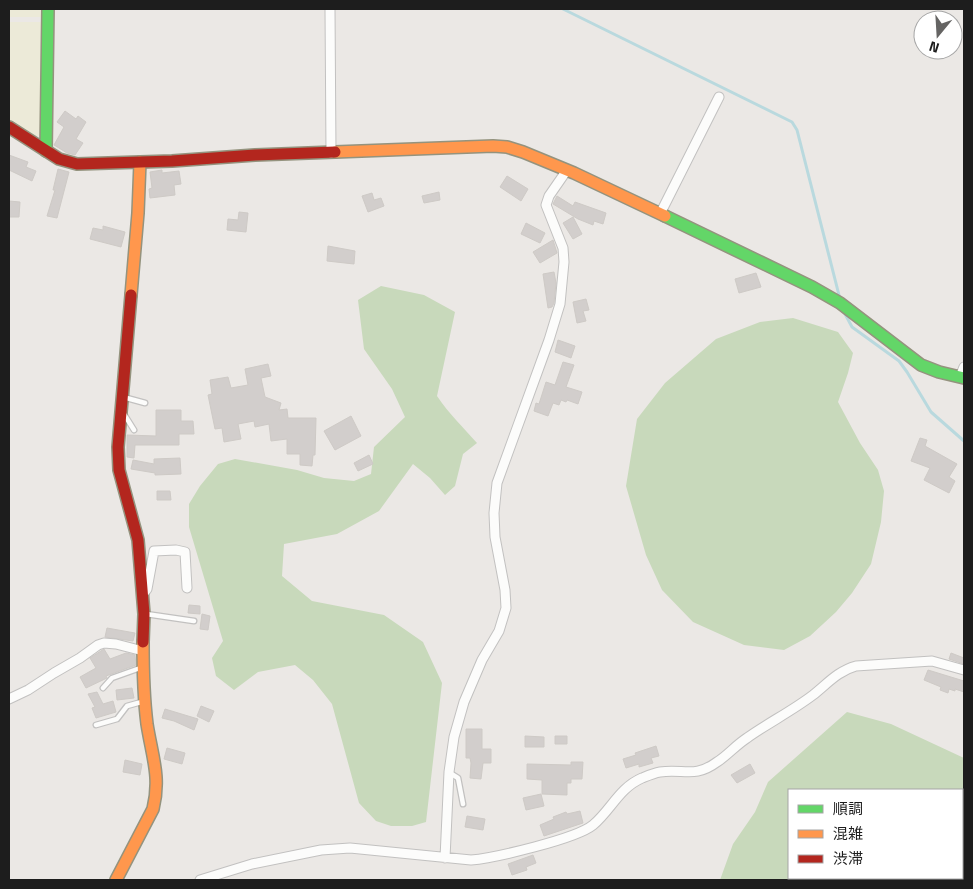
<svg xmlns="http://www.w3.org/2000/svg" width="973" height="889" font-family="'Titillium Web','Noto Sans JP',sans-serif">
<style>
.farmland{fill:#ecead8}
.forest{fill:#c8d9bb;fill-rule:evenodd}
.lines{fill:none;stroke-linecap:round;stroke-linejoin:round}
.stream{stroke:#b9d9de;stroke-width:3}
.building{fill:#d2cecc;stroke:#cecac6}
.lane-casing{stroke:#c2c1c0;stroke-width:7}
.street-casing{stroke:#c2c1c0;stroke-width:11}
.fast-casing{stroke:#94937e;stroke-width:14}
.slow-casing{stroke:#94937e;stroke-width:14}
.jam-casing{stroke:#94937e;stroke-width:14}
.lane{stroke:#fcfcfb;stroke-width:4.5}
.street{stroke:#fcfcfb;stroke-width:9}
.fast{stroke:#63d668;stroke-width:11}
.slow{stroke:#ff974d;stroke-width:11}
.jam{stroke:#b3261e;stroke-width:11}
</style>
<rect width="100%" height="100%" fill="#ebe8e5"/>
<path class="farmland" d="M9 9H41V17H9Z
M9 22H41V134L35 137 9 120Z"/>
<path class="forest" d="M381 286 424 295 455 312 437 396C449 414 463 427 477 443L463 454 455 486 445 495 430 478 413 464 379 511 337 534 284 544 282 576 312 601 384 615 423 642 442 683 426 822 412 826H391L376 821 359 803 332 704 313 680 295 665 258 672 234 690 216 676 212 658 223 641 189 527V504L200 486 218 464 235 459 297 470 324 478 354 481 371 474 374 447 405 417 392 389 364 349 358 300Z
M793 318 838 332 853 353 848 373 838 402 860 443 878 470 884 491 881 522 871 564 852 593 836 612 810 636 784 650 744 645 693 622 662 590 646 555 626 486 637 419 665 383 716 339 760 322Z
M847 712 891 724 964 758V880H720L733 844 755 812 768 782ZM789 790H962V878H789Z"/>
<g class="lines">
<path class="stream" d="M563 9 792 122 797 130 840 299
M844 312 852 327 899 361 907 372 931 412 964 441"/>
</g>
<path class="building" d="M65 111 76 119 78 116 86 122 76 139 83 143 75 155 67 153 54 145 64 127 57 122Z
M9 155 28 162 26 167 36 171 32 181 9 170Z
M58 169 69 172 57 218 47 216 55 190H53Z
M162 170V173L179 171 181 184 174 185 175 195 150 198 149 189 152 188 150 172Z
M507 176 528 189 521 201 500 187Z
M439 192 440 200 424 203 422 196Z
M372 193 374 200 381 198 384 206 368 212 362 196Z
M557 196 573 206 575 202 606 213 603 224 594 221 593 225 578 219 553 204Z
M9 201 20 202 19 217H9Z
M239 212 248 213 246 232 227 230 228 219 238 220Z
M573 217 582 234 573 239 563 223Z
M526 223 545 233 540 243 521 234Z
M103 226 125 232 121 247 90 239 93 228 103 230Z
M553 240 557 253 540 263 533 252Z
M328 246 355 251 354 264 327 261Z
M554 272 556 283 554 303 552 307 548 308 543 274Z
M756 273 761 287 739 293 735 279Z
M586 299 589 310 583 311 586 321 577 323 573 302Z
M558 340 575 346 571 358 555 352Z
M563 362 574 365 566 387 582 392 578 404 567 400 566 402 561 400 559 405 553 403 548 416 534 411 536 403 539 404 546 382 555 385Z
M268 364 271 376 261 378 265 397 281 403 279 410 287 409 288 418H316L315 455H313L312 466 300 465V454H287V439L271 441 269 424 255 427 254 421 238 424 241 439 224 442 222 428 215 429 208 395 212 394 210 380 228 377 231 388 248 385 245 369Z
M156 410H181V421H193L194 434H179V445H135L134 458 127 457V435L156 436Z
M351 416 361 436 335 450 324 431Z
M920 438 927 440 925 446 957 464 949 477 955 481 949 493 924 480 930 468 911 461Z
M369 455 373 464 358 471 354 463Z
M180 458 181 474 155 475V473L131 469 133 460 154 464V459Z
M157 491H170L171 500H157Z
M189 605 200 606V614L188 613Z
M202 614 210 616 208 630 200 629Z
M107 628 135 633 133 641 105 637Z
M104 649 110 659 126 653 135 655 136 665 106 676 107 678 86 688 80 677 96 668 90 658Z
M951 653 964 658V664L949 659Z
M928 670 964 681V692L955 689V691L949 689 948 693 940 690 941 687 924 680Z
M132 688 134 698 117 700 116 690Z
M97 692 103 704 113 701 116 712 96 718 92 708 95 707 88 694Z
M201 706 214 711 209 722 197 716Z
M165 709 198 719 194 730 174 721 162 718Z
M466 729H482V749H491V763H483L481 779 470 778 471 763 470 758H466Z
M525 736 544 737V747H525Z
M555 736H567V744H555Z
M656 746 659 756 651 758 653 763 639 767V764L626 768 623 759 636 755 635 753Z
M167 748 185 753 182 764 164 759Z
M125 760 142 764 140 775 123 772Z
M571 762H583L582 779H571V783H567V795L542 794V780L527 779V764L571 765Z
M750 764 755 773 737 783 731 775Z
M541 794 544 806 526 810 523 798Z
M580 811 583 823 544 836 540 825 554 819 553 817 566 812 567 814Z
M467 816 485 819 483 830 465 827Z
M533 855 536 863 526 867 527 870 512 875 508 864Z"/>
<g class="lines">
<defs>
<path id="lane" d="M123 397 145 403
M124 414 134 430
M146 614 194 621
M103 688 112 678 143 667
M96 725 117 719 127 706 145 701
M450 773 458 778 463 804"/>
<path id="street" d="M330 9 331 153
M660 214 719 97
M960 377 964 367
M144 593 147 589 154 551 176 550 185 552 187 588
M9 699 28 690 54 673 80 658 98 645 104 643 116 644 143 651
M445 858 449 772 454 737 464 702 482 660 499 631 506 608 505 590 495 537 494 513 497 483 549 340 560 304 564 262 563 248 546 205 549 196 567 170
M200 880 252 864 321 850 350 848 471 860C494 858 576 839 593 825 611 810 619 788 642 778 647 776 654 773 660 772 683 768 694 779 717 762 728 755 736 745 747 738 768 723 792 711 813 695 828 683 838 671 856 666L932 661 964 670"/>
<path id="fast" d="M46 151 48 9
M665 216 812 287 840 303 921 365 939 372 964 378"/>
<path id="slow" d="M335 152 493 146 507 147 523 152 574 173 665 216
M131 295 138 213 140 162
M116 880 153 809C161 777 152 756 147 724 144 700 143 667 143 642"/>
<path id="jam" d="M9 127 59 159 77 164 172 161 255 155 335 152
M131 295 118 447 119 470 138 540 144 614 143 642"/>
</defs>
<use href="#lane" class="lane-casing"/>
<use href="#street" class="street-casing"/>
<use href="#fast" class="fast-casing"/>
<use href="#slow" class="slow-casing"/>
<use href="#jam" class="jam-casing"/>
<use href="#lane" class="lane"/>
<use href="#street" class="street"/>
<use href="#fast" class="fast"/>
<use href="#slow" class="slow"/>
<use href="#jam" class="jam"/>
</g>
<rect width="973" height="889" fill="none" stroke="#1d1d1d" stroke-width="20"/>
<rect x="788" y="789" width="175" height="90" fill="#ffffff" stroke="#a5a5a5"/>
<rect x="798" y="805" width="25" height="8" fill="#63d668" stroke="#a5a5a5"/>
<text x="833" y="814" font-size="15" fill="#1d1d1d">順調</text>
<rect x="798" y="830" width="25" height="8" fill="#ff974d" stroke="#a5a5a5"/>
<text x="833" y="839" font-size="15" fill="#1d1d1d">混雑</text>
<rect x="798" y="855" width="25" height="8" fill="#b3261e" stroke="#a5a5a5"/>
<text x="833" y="864" font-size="15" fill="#1d1d1d">渋滞</text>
<g transform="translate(938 35) rotate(198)"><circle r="24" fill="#ffffff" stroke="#a5a5a5"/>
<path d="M0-4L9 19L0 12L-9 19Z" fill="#656463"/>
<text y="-8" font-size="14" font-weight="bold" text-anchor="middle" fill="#1d1d1d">N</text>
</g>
</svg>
